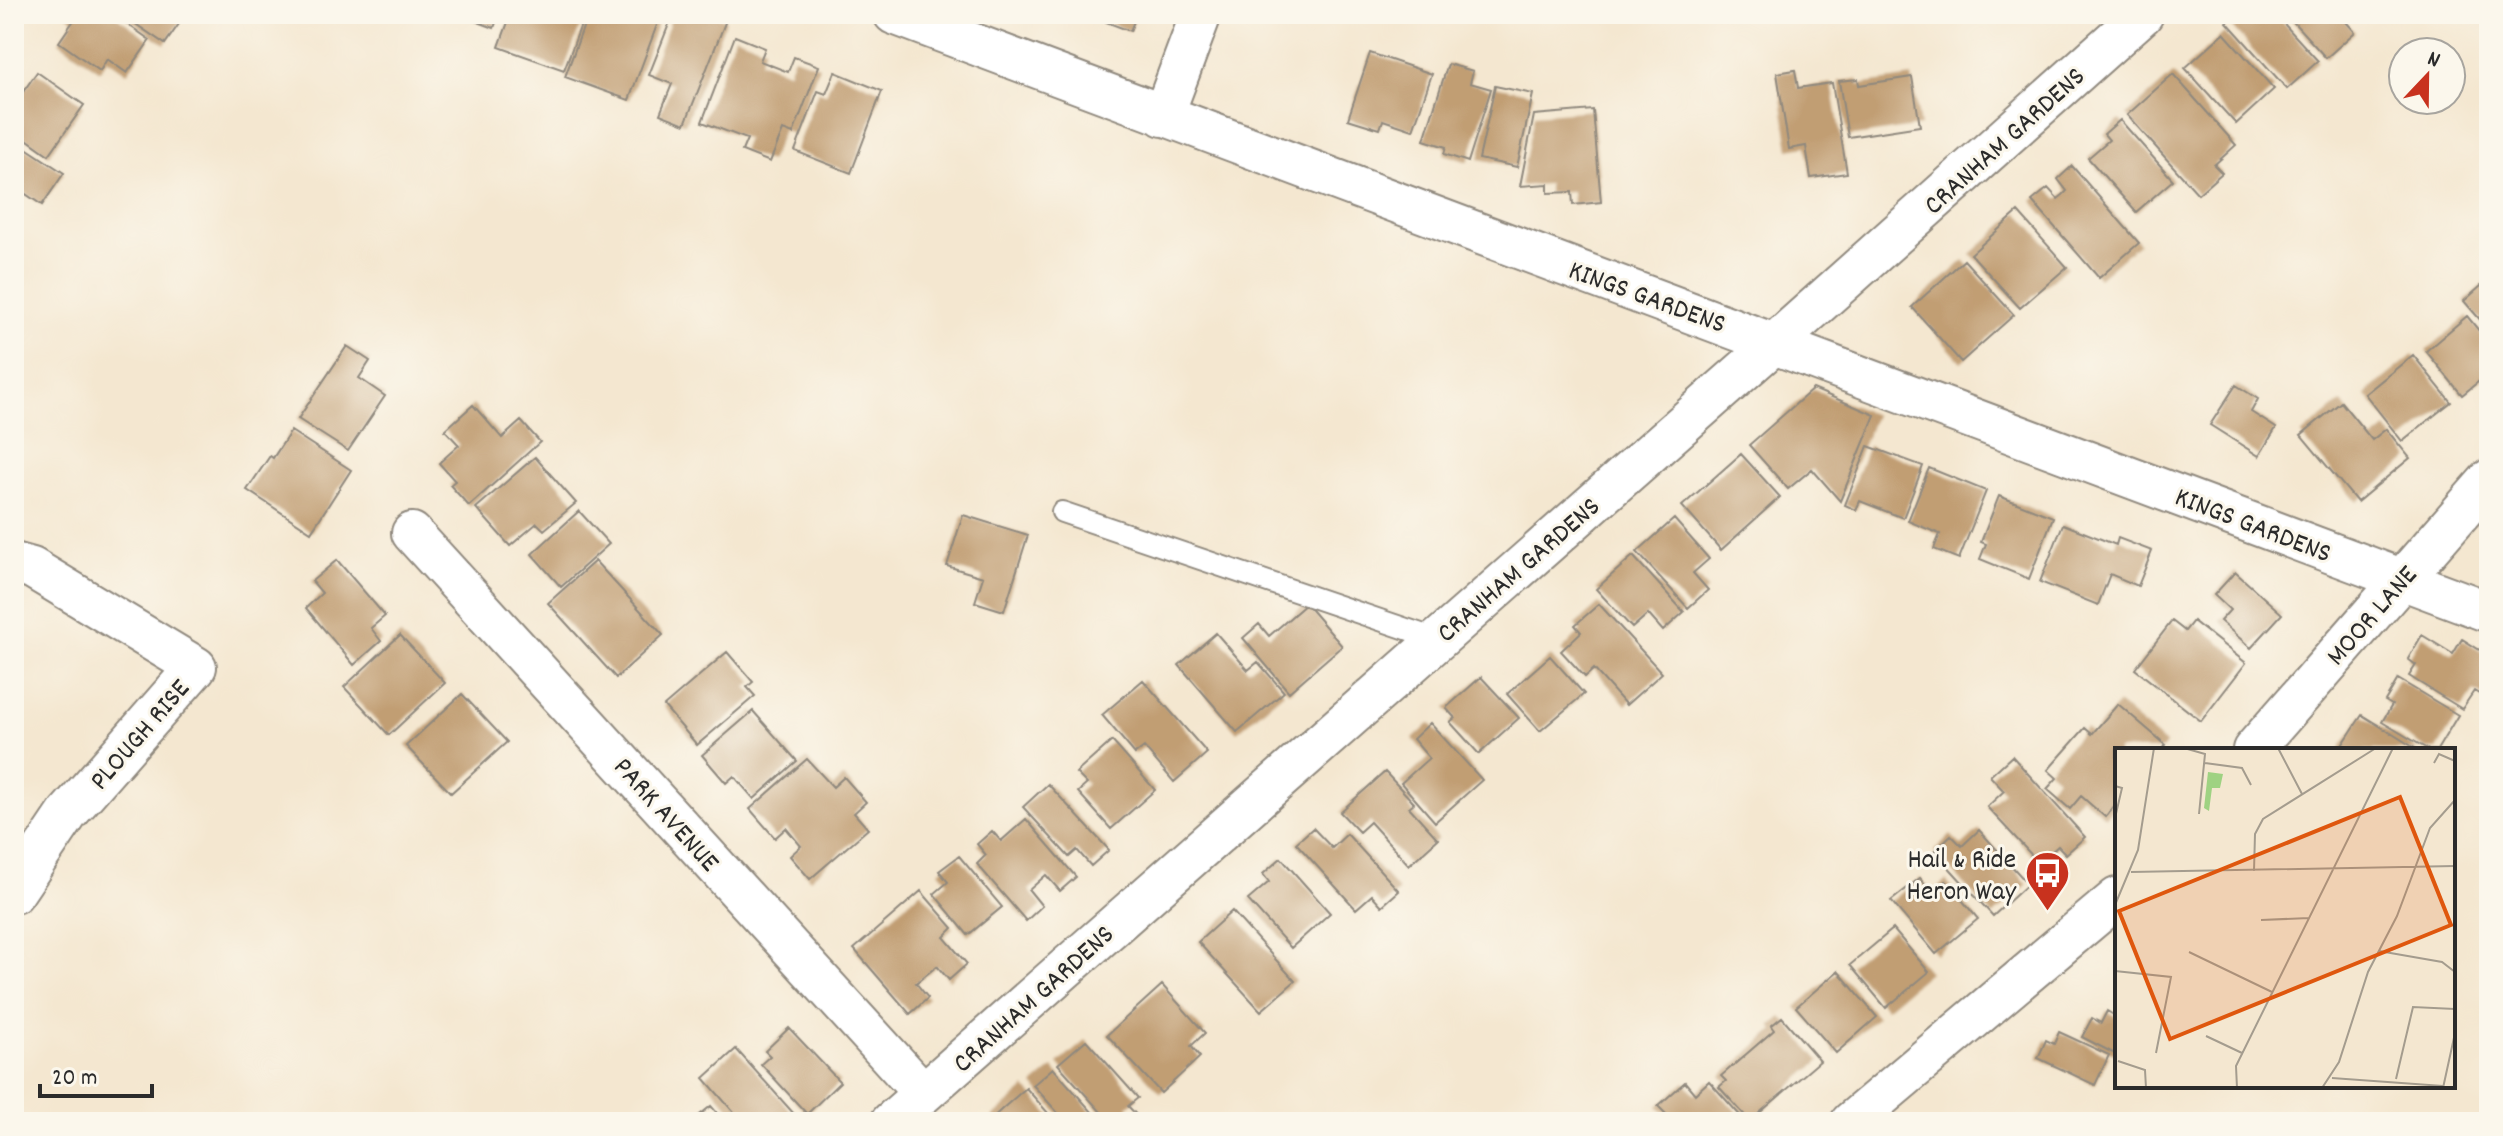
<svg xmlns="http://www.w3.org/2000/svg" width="2503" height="1136" font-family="Dekko,sans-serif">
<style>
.building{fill:#c19e73}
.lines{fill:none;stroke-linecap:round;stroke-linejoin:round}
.service-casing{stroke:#90897e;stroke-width:24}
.minor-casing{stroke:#90897e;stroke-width:44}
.service{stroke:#fff;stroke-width:20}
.minor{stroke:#fff;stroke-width:40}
.labels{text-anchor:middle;stroke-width:6;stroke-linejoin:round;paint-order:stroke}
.street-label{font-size:28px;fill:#2b2b2b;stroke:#fbf7ec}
.poi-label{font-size:28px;fill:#2b2b2b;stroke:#fbf7ec;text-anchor:end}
.inset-road{fill:none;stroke:#a49c8e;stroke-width:2}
.view{fill:#df570e;fill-opacity:0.15;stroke:#df570e;stroke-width:4}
.inset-edge{fill:none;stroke:#2b2b2b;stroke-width:4}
</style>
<rect width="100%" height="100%" fill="#fbf7ec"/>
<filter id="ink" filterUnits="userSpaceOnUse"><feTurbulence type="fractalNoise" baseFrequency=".0125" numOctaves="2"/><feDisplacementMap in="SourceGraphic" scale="16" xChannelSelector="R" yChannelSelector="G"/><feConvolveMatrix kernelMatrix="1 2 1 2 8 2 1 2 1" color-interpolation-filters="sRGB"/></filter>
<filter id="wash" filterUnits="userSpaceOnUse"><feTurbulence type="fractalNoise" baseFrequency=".006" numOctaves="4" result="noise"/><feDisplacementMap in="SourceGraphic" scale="32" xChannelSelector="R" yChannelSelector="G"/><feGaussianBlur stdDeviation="1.8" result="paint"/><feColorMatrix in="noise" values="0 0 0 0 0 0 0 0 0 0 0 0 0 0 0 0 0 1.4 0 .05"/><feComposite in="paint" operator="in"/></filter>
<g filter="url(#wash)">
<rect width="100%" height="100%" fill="#f4e7d0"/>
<g id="blocks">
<path class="building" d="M65 14H113L150 40 127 73 107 59 100 71 59 42 74 20Z
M121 14H172L181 21 165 44Z
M457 14H499L494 28Z
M511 14H585L564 70 499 47Z
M588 14H626L634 18 635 14H661L629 100 565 77Z
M673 14H711L726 20 685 124 660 114 672 84 649 75Z
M1109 14H1137L1130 31 1106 22Z
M2236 14H2275L2318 61 2287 89 2227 22Z
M2286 14H2339L2355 32 2326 58Z
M2224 33 2274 89 2236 124 2185 68Z
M735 36 765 48 760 61 788 72 794 57 819 66 793 134 783 130 770 162 742 151 747 139 702 122Z
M1370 53 1432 74 1413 130 1383 120 1380 129 1348 119Z
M1448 64 1473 71 1470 83 1491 89 1468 162 1444 154 1446 147 1424 140Z
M1795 70 1798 88 1832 83 1847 173 1811 178 1806 146 1789 149 1777 73Z
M37 72 84 105 49 155 14 130V105Z
M835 72 882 91 851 173 795 151 818 91 826 94Z
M2173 74 2236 145 2214 165 2222 173 2198 194 2127 115Z
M1912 77 1920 126 1848 137 1839 81 1858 79 1859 85Z
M1495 86 1533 94 1517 167 1479 159Z
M1593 110 1601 202 1573 205 1572 192 1548 193V184L1520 186 1534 115Z
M2120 120 2173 180 2136 212 2088 158 2109 140 2104 134Z
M14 140 64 173 42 205 14 186Z
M2072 166 2139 243 2099 278 2032 201 2048 188 2058 199 2063 195 2067 191 2058 179Z
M2018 212 2067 267 2020 308 1971 254Z
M1964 260 2014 315 1961 362 1912 307Z
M2489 279V330L2464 301Z
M2467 316 2489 343 2487 365 2489 373 2462 395 2426 351Z
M347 346 370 361 359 378 385 396 348 451 298 419Z
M2413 355 2451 402 2402 441 2365 394Z
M2236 385 2258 399 2251 412 2276 428 2259 456 2210 425Z
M1813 389 1875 415 1840 501 1812 469 1788 489 1749 445Z
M2341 402 2372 440 2386 429 2410 458 2357 502 2301 435Z
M473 405 502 438 521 421 540 442 469 506 450 485 455 481 439 463 459 445 445 430Z
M291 431 351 470 311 532 247 490 270 456 273 458Z
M1868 446 1923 466 1903 518 1860 501 1856 510 1845 505Z
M1741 454 1780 497 1721 550 1682 506Z
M535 457 576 503 544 530 537 523 510 546 476 508Z
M1929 468 1986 491 1959 559 1934 549 1940 534 1908 521Z
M1999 496 2053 517 2029 579 1980 559 1986 544 1981 542Z
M579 511 609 544 561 587 532 554Z
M963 515 1028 535 1004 611 975 602 983 577 947 566Z
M1674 519 1709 559 1693 573 1708 590 1688 608 1637 552Z
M2063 524 2116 545 2118 538 2152 551 2138 586 2110 574 2098 605 2040 582Z
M1633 556 1684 612 1663 631 1648 614 1632 628 1596 589Z
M337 560 385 616 371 628 381 641 354 665 306 608 322 593 312 581Z
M595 561 663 635 616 678 548 603Z
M2235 572 2282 614 2251 648 2220 621 2230 610 2214 595Z
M1306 604 1342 646 1289 692 1243 638 1259 624 1269 636Z
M1599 604 1662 673 1626 705 1594 669 1585 677 1561 651 1581 632 1575 625Z
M2172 621 2185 631 2193 621 2246 663 2201 721 2135 669Z
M1216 633 1248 670 1258 662 1284 692 1237 732 1179 665Z
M400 635 445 683 389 735 344 687Z
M2422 635 2453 654 2462 639 2489 656V700L2474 691 2462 709 2409 676 2416 665 2408 659Z
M727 652 753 682 747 687 755 696 697 745 664 706Z
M1550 656 1584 694 1540 731 1507 694Z
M1481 677 1519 718 1479 754 1450 722 1455 718 1446 708Z
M2398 679 2458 715 2437 750H2429L2382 722 2392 705 2385 701Z
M1143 680 1207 753 1174 782 1144 747 1135 754 1102 715Z
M462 694 507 742 451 793 406 746Z
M2118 704 2166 745 2162 750H2117V803L2105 817 2081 796 2070 809 2047 789 2057 778 2048 770 2085 728 2092 734Z
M753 711 797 761 754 799 734 776 726 783 702 755Z
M2362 715 2418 750H2339Z
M1430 723 1482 780 1435 822 1401 783 1429 758 1413 739Z
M1112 741 1155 790 1111 829 1078 792 1087 784 1076 773Z
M2012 756 2085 837 2066 854 2058 846 2039 863 1987 807 2004 791 1990 776Z
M807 759 833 787 844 777 866 802 854 813 868 829 810 879 790 856 801 846 786 828 775 838 750 809Z
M1385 772 1414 803 1409 807 1438 839 1409 865 1370 822 1359 832 1340 812Z
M1048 784 1109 850 1091 866 1077 850 1069 857 1023 807Z
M1026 819 1076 877 1060 891 1046 875 1029 890 1042 906 1026 921 977 864 986 855 977 844 992 831 1001 841Z
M1313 828 1332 848 1347 834 1399 891 1382 906 1372 895 1356 909 1296 843Z
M1979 830 2028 884 1993 916 1934 851 1951 835 1962 846Z
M959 856 1002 907 968 935 934 894 948 882 939 871Z
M1281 858 1330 913 1291 948 1248 900 1269 882 1263 874Z
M1920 878 1932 892 1946 881 1978 919 1936 954 1891 901Z
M921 891 953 928 944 937 967 964 949 980 937 966 916 983 928 998 910 1014 854 949Z
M1232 911 1295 981 1261 1011 1198 942Z
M1893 929 1929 972 1886 1008 1850 965Z
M1838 971 1877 1017 1836 1053 1796 1007Z
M1162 985 1205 1033 1191 1046 1200 1057 1161 1093 1107 1035Z
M2107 1011 2117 1017V1055L2082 1037 2092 1018 2101 1023Z
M1782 1017 1820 1061 1750 1121 1719 1087 1726 1081 1721 1076 1774 1030 1771 1026Z
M789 1028 840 1082 807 1114 761 1064 770 1056 765 1051Z
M2059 1032 2109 1055 2095 1085 2038 1058 2046 1040 2054 1044Z
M1086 1040 1138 1098 1128 1106 1143 1122H1110L1058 1064Z
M736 1049 795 1115 788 1122H742L704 1078Z
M1053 1068 1101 1122H1066L1033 1085Z
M1709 1081 1746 1122H1657L1666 1114 1658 1106 1685 1082 1695 1094Z
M1026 1088 1056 1122H988L1002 1109Z
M711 1106 725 1122H691Z"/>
</g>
</g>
<g filter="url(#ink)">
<use href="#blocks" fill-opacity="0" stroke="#90897e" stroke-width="2"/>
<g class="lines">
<defs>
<path id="service" d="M1062 512 1436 639"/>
<path id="minor" d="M894 14 2489 612
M1163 116 1201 14
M412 533 923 1093
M14 563 32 568 196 667 68 813 14 893
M2253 750 2489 480
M891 1122 1775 343 2143 14
M1851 1122 2117 898"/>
</defs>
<use href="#service" class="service-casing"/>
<use href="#minor" class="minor-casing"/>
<use href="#service" class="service"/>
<use href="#minor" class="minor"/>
</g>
</g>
<defs>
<symbol id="bus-pin" viewBox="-11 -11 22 30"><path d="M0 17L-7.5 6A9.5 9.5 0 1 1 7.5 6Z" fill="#c8321e" stroke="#fbf7ec"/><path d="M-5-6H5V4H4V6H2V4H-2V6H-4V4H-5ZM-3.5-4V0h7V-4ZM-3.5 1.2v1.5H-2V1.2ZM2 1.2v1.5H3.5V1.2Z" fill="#fff"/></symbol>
</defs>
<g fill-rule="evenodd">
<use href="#bus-pin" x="2022" y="848" width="51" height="69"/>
</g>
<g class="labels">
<g class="street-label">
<text transform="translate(2003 139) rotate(-42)" y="10">CRANHAM GARDENS</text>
<text transform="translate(1648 295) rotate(20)" y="10">KINGS GARDENS</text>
<text transform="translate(2254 523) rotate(21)" y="10">KINGS GARDENS</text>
<text transform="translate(1517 568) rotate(-41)" y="10">CRANHAM GARDENS</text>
<text transform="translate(2370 614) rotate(-49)" y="10">MOOR LANE</text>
<text transform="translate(138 733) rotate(-49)" y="10">PLOUGH RISE</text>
<text transform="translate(668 813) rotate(48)" y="10">PARK AVENUE</text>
<text transform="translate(1032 997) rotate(-42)" y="10">CRANHAM GARDENS</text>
</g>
<g class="poi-label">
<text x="2016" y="867">Hail &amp; Ride<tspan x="2016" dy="32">Heron Way</tspan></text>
</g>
</g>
<g transform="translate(2115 748)">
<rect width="340" height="340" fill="#f4e7d0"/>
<path d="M93 24 108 26 105 40H97L94 63 89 60Z" fill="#9fd282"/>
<path class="inset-road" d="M69 0 90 6 84 66M163 0 187 46M90 15 127 20 136 37M319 15 324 6 340 13M0 38 7 40 0 70M139 123 140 86 148 71 261 0M16 124 340 118M0 157 23 102 39 0M146 172 194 170M264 203 327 214 340 224M74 204 157 244M0 223 56 229 41 305M91 288 127 305M3 313 30 322 31 340M217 330 328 338M281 331 298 259 340 261M122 340 121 318 278 0M207 340 224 314 253 224 282 168 315 80 340 52M328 340 340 285"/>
<path class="view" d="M285 49 336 177 55 291 4 163Z"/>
<rect width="340" height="340" class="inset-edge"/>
</g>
<rect width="2503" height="1136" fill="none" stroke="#fbf7ec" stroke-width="48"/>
<g transform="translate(2427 76) rotate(22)"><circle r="38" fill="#fbf7ec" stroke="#a8a59f" stroke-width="2"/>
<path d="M0-6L14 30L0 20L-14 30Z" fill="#c8321e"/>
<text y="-12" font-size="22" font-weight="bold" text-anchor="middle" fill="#2b2b2b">N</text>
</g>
<path d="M40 1084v12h112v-12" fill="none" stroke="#2b2b2b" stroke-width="4"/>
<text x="52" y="1084" font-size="24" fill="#2b2b2b" stroke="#fbf7ec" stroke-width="6" paint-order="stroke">20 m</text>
</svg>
